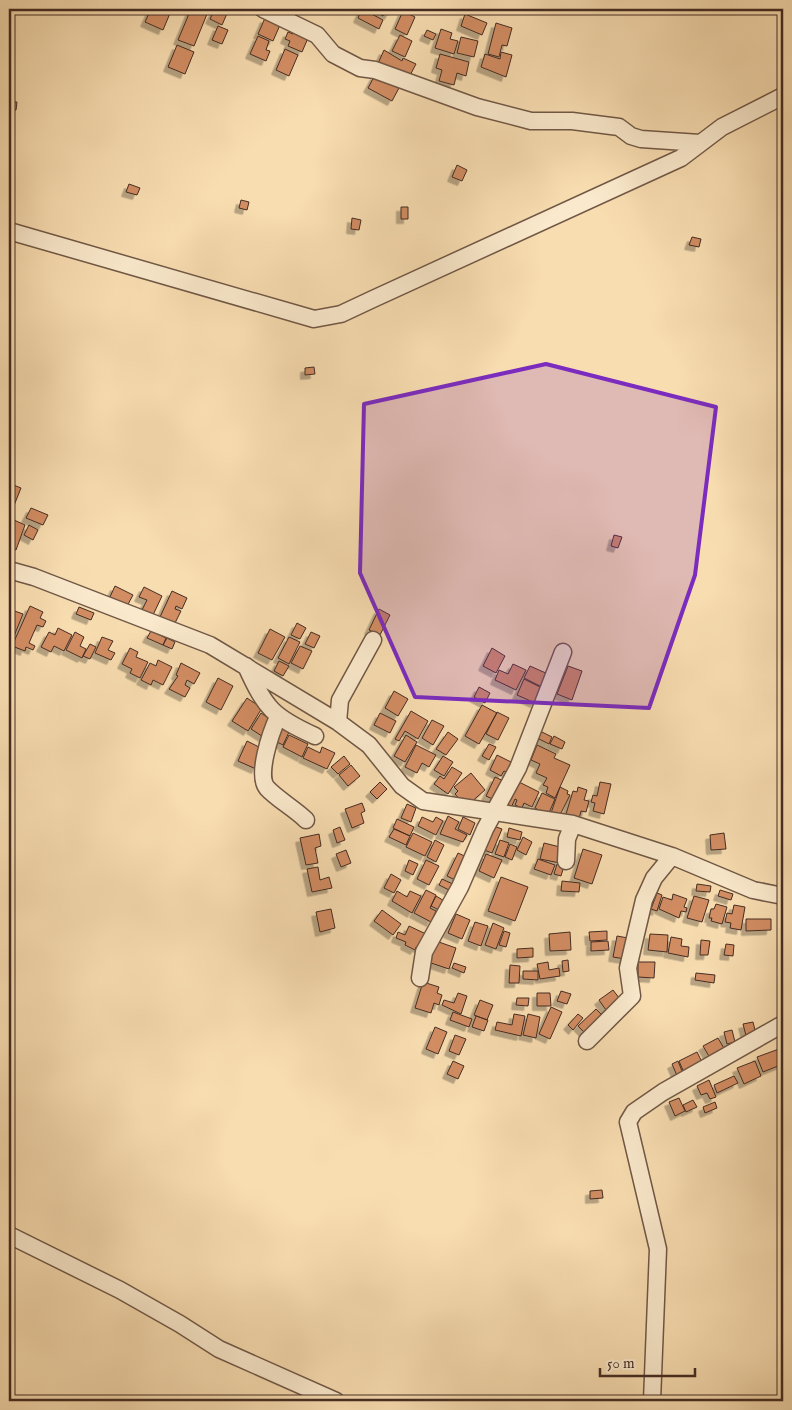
<svg xmlns="http://www.w3.org/2000/svg" width="792" height="1410" font-family="'IM FELL English',serif">
<style>
.building{fill:#d38d64;stroke:#442c22;filter:url(#shadow)}
.lines{fill:none;stroke-linecap:round;stroke-linejoin:round}
.minor-casing{stroke:#715846;stroke-width:19}
.minor{stroke:#fae9cc;stroke-width:16}
.marked{fill:#7b2cbf;fill-opacity:0.2;stroke:#7b2cbf;stroke-width:4;stroke-linejoin:round}
</style>
<defs>
<filter id="shadow"><feDropShadow dx="-4.5" dy="4.5" stdDeviation="0" flood-color="#0004"/></filter>
</defs>
<rect width="100%" height="100%" fill="#f8ddb1"/>
<filter id="stains"><feTurbulence type="fractalNoise" baseFrequency=".004" numOctaves="4"/><feColorMatrix values="0 0 0 0 .2 0 0 0 0 .09 0 0 0 0 .02 0 0 0 .5 -.17"/></filter>
<radialGradient id="worn" r=".72"><stop offset=".6" stop-color="#630" stop-opacity="0"/><stop offset="1" stop-color="#630" stop-opacity=".3"/></radialGradient>
<path class="building" d="M151 9 171 11 163 30 145 22Z
M191 9 207 14 194 46 178 40Z
M215 9H229L222 25 210 19Z
M362 9 383 20 379 29 358 18Z
M371 9H392L389 15 384 13 383 16Z
M403 11 415 17 407 35 395 29Z
M465 14 487 23 482 35 461 26Z
M265 18 280 25 273 41 258 34Z
M496 23 512 28 507 46 502 45 499 57 488 54Z
M218 26 228 30 222 44 212 40Z
M441 29 452 33 450 39 458 41 454 54 435 48Z
M427 30 436 34 433 40 424 36Z
M288 32 293 34 294 32 308 38 302 52 288 46 290 41 285 39Z
M400 35 412 41 405 57 392 51Z
M258 36 269 41 266 50 270 51 266 61 250 54Z
M461 37 478 41 474 57 457 53Z
M177 45 194 52 185 74 168 67Z
M285 49 298 55 289 76 276 70Z
M384 50 402 61 403 58 416 64 407 81 376 68Z
M501 52 512 55 506 77 481 67 485 54 500 59Z
M440 54 469 62 466 76 457 73 454 85 439 81 442 70 436 68Z
M375 75 399 88 392 101 368 88Z
M9 102H17L16 110H9Z
M457 165 467 170 462 181 452 177Z
M129 184 140 188 137 195 126 192Z
M241 200 249 202 247 210 239 208Z
M401 207H408V219H401Z
M352 218 361 220 359 230 351 229Z
M692 237 701 239 699 247 689 245Z
M314 367 315 374 305 375V368Z
M11 484 21 488 13 508 9 507Z
M31 508 48 515 43 525 26 518Z
M14 520 25 525 16 550 9 547V535Z
M29 525 38 530 33 540 24 535Z
M614 535 622 537 618 548 611 546Z
M115 586 133 595 126 608 109 599Z
M144 587 162 596 153 615 142 610 147 600 139 597Z
M172 591 187 598 182 609 176 606 175 609 181 611 175 623 160 617Z
M30 606 43 612 40 618 46 621 43 627 37 625 29 643 35 646 33 650 26 647 25 651 12 646Z
M79 607 94 613 91 620 76 614Z
M9 609 23 614 12 641 9 639Z
M379 609 390 615 380 635 369 630Z
M297 623 306 628 300 639 291 635Z
M58 628 72 635 64 651 54 646 51 652 41 647 49 632 55 635Z
M270 629 285 637 272 660 258 653Z
M151 631 166 638 163 645 147 638Z
M75 632 84 637 80 646 86 649 82 658 66 650Z
M311 632 320 636 314 648 305 644Z
M102 637 113 641 108 650 115 653 111 660 95 653Z
M289 637 300 642 289 664 278 658Z
M167 638 175 642 172 649 163 645Z
M90 644 96 647 90 659 83 656Z
M300 646 312 651 303 669 291 663Z
M130 648 138 652 136 657 148 662 140 678 130 673 132 669 122 664Z
M492 648 505 656 496 673 483 666Z
M158 660 172 667 163 685 153 680 151 685 141 680 150 663 156 666Z
M279 661 289 666 283 676 274 671Z
M181 663 200 673 194 684 187 680 185 685 190 688 185 697 169 689 178 676 176 675Z
M513 664 526 670 516 690 495 680 499 670 508 674Z
M530 666 548 674 542 687 524 678Z
M568 666 582 671 572 700 557 694Z
M218 678 233 686 221 710 206 702Z
M524 679 542 688 535 703 517 695Z
M479 687 490 693 485 703 474 697Z
M394 691 408 699 398 716 385 708Z
M247 698 262 708 248 731 232 721Z
M482 705 497 713 479 744 465 736Z
M411 711 428 721 418 739 405 731 399 741 395 739Z
M497 712 509 718 498 740 486 734Z
M261 713 274 722 265 738 251 729Z
M380 713 396 721 390 733 374 725Z
M432 720 444 726 433 745 422 738Z
M280 725 290 730 283 745 273 740Z
M540 731 552 737 549 744 537 738Z
M448 732 458 739 446 755 436 749Z
M289 735 308 744 302 757 283 747Z
M406 735 417 742 405 762 394 756Z
M554 736 565 742 562 749 550 744Z
M247 741 265 750 256 769 238 761Z
M489 744 496 747 489 760 482 756Z
M416 745 436 755 429 767 422 763 417 773 405 767Z
M537 745 556 754 554 758 570 765 555 798 546 793 548 787 543 785 547 778 536 773 540 764 531 760Z
M308 747 320 753 322 747 335 753 327 769 303 758Z
M497 755 517 765 512 775 504 771 501 776 490 770Z
M344 756 350 764 338 774 331 767Z
M443 756 453 762 444 776 434 770Z
M351 765 360 776 348 786 339 775Z
M452 767 462 773 448 794 434 784 440 776 444 779Z
M471 773 485 790 469 804 462 802 455 794 458 791 454 787Z
M495 777 508 783 499 802 486 796Z
M513 779 539 792 532 807 524 803 522 808 515 805 517 800 515 799 510 810 501 806Z
M380 782 387 789 377 799 370 792Z
M600 782 611 784 604 814 593 811 595 803 591 802 593 795 597 796Z
M560 787 568 791 567 794 570 795 559 817 551 813Z
M578 787 587 790 584 800 589 801 586 812 581 811 579 819 566 814 573 791 577 792Z
M542 793 555 799 548 815 535 808Z
M362 803 365 811 361 813 364 823 352 828 345 809Z
M407 804 416 808 411 822 401 818Z
M448 816 459 822 455 829 467 835 463 842 440 834Z
M422 817 433 822 436 817 443 821 436 835 418 826Z
M463 817 475 823 470 835 458 829Z
M397 819 414 827 410 836 393 828Z
M488 824 502 829 492 853 479 848Z
M340 827 345 840 337 843 333 830Z
M509 828 522 832 520 840 507 837Z
M394 829 410 836 406 845 389 837Z
M413 833 432 842 425 856 406 847Z
M724 833 726 849 711 850 710 835Z
M319 834 321 846 315 848 318 863 306 865 300 838Z
M523 837 532 842 526 855 517 850Z
M435 840 444 845 436 862 427 857Z
M500 840 509 843 504 857 495 854Z
M544 843 564 848 560 863 540 859Z
M510 844 517 847 512 860 505 857Z
M583 849 602 855 592 884 574 878Z
M346 850 351 863 341 867 336 854Z
M458 853 471 859 459 882 447 876Z
M486 854 502 860 494 878 479 871Z
M538 859 555 865 551 875 534 869Z
M409 860 418 864 413 875 405 871Z
M426 860 439 866 429 885 417 879Z
M557 864 564 866 561 876 554 874Z
M318 867 320 880 329 877 332 888 312 892 307 869Z
M391 874 401 880 394 893 384 888Z
M501 877 528 887 515 921 488 911Z
M442 879 457 886 453 892 439 885Z
M562 881 580 883 579 892 561 891Z
M697 884 711 886 710 892 696 891Z
M426 890 436 895 430 908 436 911 431 922 414 913Z
M720 890 733 894 731 900 718 896Z
M397 891 407 897 410 891 421 896 412 913 392 901Z
M657 893 662 895 657 911 651 909Z
M673 894 687 899 684 907 687 908 686 912 681 911 679 918 659 909 663 897 672 900Z
M436 896 446 902 441 911 431 906Z
M694 896 709 900 702 922 687 918Z
M716 904 727 907 722 924 711 921 712 918H709L711 909H714Z
M734 905 745 907 741 930 730 928 731 923 725 922 727 913 732 914Z
M331 909 335 928 320 932 316 912Z
M382 910 401 924 393 935 374 921Z
M456 914 470 920 462 939 448 933Z
M746 919H771V930L746 931Z
M475 922 488 926 481 946 468 941Z
M493 923 504 928 496 949 485 945Z
M409 926 426 934 419 948 416 947 415 950 405 945 406 942 396 938 398 932 405 935Z
M504 931 510 933 506 947 499 945Z
M607 931V940L590 941 589 932Z
M570 932 571 950 550 951 549 934Z
M650 934 668 935 667 952 648 950Z
M617 936 628 938 625 959 613 957Z
M671 937 682 939 681 946 689 947 688 957 668 953Z
M433 940 456 948 449 969 425 961Z
M701 940 710 941 708 955H700Z
M608 941 609 950 591 951V942Z
M726 944 734 945 733 956 724 955Z
M533 948V957L517 958V949Z
M568 960 569 971 563 972 562 961Z
M548 962 549 970 559 968 560 976 540 979 537 964Z
M638 962H655L654 978 638 977Z
M454 963 466 967 464 973 452 968Z
M510 965 520 966 519 983H509Z
M523 971H538V980L523 979Z
M696 973 715 975 714 983 695 980Z
M423 982 439 987 437 993 442 995 439 1005 434 1003 431 1013 415 1008Z
M613 990 623 1003 608 1013 599 1000Z
M561 991 571 994 567 1004 557 1001Z
M458 993 467 996 461 1014 442 1005 444 1000 454 1003Z
M537 993H550L551 1006H537Z
M517 998H529L528 1006 516 1005Z
M480 1000 493 1005 487 1020 474 1015Z
M551 1007 562 1012 550 1039 539 1034Z
M596 1009 606 1019 588 1036 578 1026Z
M453 1012 472 1019 469 1027 450 1020Z
M514 1014 525 1016 521 1036 495 1030 497 1022 512 1025Z
M528 1014 540 1017 536 1038 523 1035Z
M578 1014 583 1018 573 1030 568 1025Z
M476 1016 488 1020 484 1031 472 1027Z
M753 1022 756 1034 746 1036 743 1024Z
M435 1027 447 1032 438 1054 426 1049Z
M732 1030 735 1042 727 1044 724 1032Z
M455 1035 466 1039 459 1055 449 1051Z
M718 1038 725 1050 710 1058 703 1046Z
M779 1049 783 1064 763 1072 757 1057Z
M697 1052 704 1066 685 1075 679 1061Z
M453 1061 464 1066 458 1079 447 1074Z
M678 1061 684 1076 678 1078 672 1064Z
M755 1061 761 1076 744 1084 737 1068Z
M734 1076 738 1083 717 1093 714 1085Z
M709 1080 716 1097 710 1099 707 1093 701 1095 697 1086Z
M679 1098 685 1111 675 1116 669 1102Z
M693 1100 697 1107 686 1112 683 1105Z
M715 1102 717 1108 705 1113 703 1107Z
M602 1190 603 1198 590 1199V1191Z"/>
<g class="lines">
<defs>
<path id="minor" d="M263 9 317 35 333 54 360 68 375 70 477 107 531 121H572L619 127 631 136 641 139 700 143
M9 231 314 319 341 314 373 299 681 158 722 127 783 96
M9 570 34 577 210 645 338 722 369 745 402 786 423 801 573 824 672 856 753 890 783 896
M246 666C265 708 273 717 315 736
M278 717C271 732 256 775 267 788 277 799 295 809 306 820
M338 722 340 700 373 640
M566 861 567 839 573 824
M420 978 424 952 460 887 485 829 518 768 563 652
M587 1041 632 996 628 968 644 900 654 878 672 856
M9 1235 120 1290 180 1324 219 1349 336 1401
M652 1401 658 1249 628 1122 634 1112 663 1092 783 1024"/>
</defs>
<use href="#minor" class="minor-casing"/>
<use href="#minor" class="minor"/>
</g>
<path class="marked" d="M546 364 716 407 695 575 649 708 415 697 360 573 364 404Z"/>
<rect width="792" height="1410" fill="none" stroke="#f8ddb1" stroke-width="30"/>
<rect x="10" y="10" width="772" height="1390" fill="none" stroke="#442c22" stroke-width="2.5"/>
<rect x="15" y="15" width="762" height="1380" fill="none" stroke="#442c22"/>
<path d="M600 1368v8h95v-8" fill="none" stroke="#442c22" stroke-width="2.5"/>
<text x="607" y="1368" font-size="15" fill="#442c22" stroke="#fae9cc" stroke-width="4" paint-order="stroke">50 m</text>
<rect width="100%" height="100%" filter="url(#stains)"/>
<rect width="100%" height="100%" fill="url(#worn)"/>
</svg>
